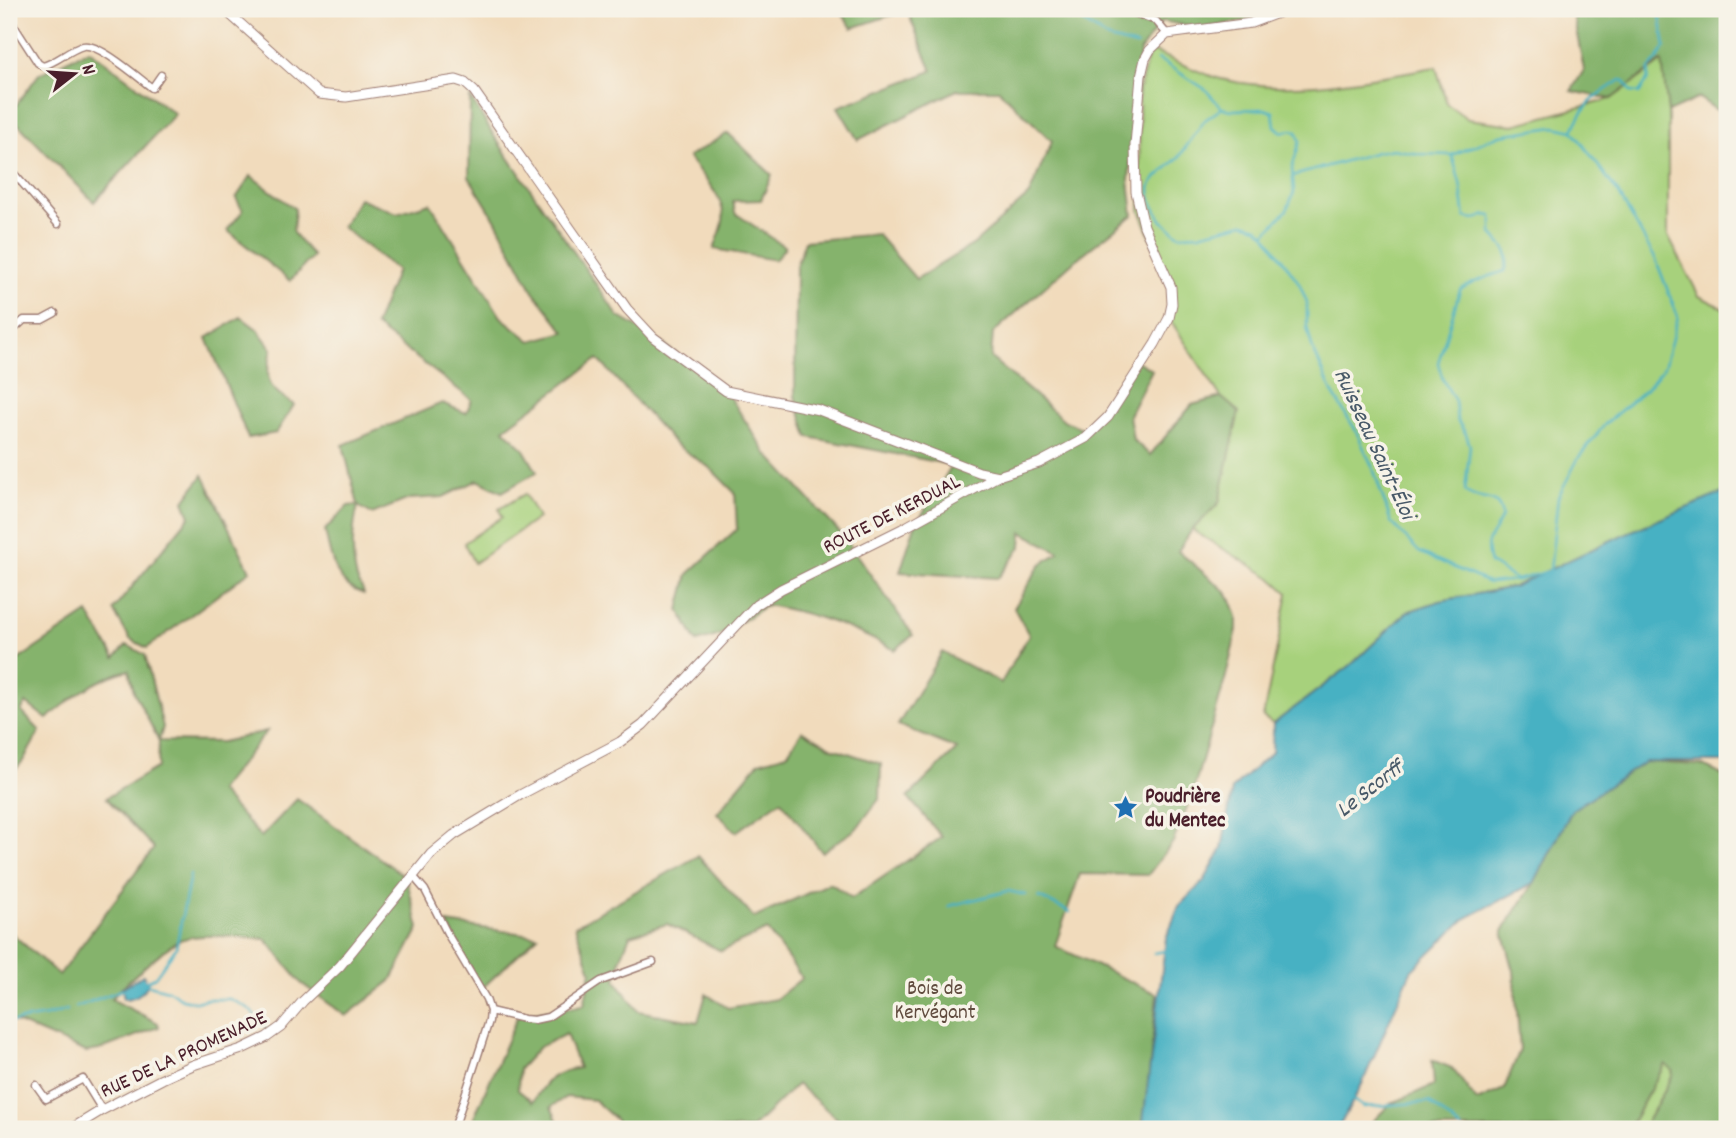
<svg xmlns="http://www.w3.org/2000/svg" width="1736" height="1138" font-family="Dekko,sans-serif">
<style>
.green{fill:#a7d17c;stroke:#787854;stroke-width:2}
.forest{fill:#85b36c;stroke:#68694c;stroke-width:2;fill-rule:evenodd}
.water{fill:#46b1c3;stroke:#486877;stroke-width:2}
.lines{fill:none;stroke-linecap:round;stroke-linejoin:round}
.stream{stroke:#46b1c3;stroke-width:2.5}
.street-casing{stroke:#9e7d74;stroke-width:9}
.secondary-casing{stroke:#9e7d74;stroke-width:11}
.street{stroke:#fff;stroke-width:6}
.secondary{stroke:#fff;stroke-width:9}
.labels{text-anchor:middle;stroke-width:7;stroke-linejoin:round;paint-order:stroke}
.street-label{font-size:21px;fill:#4a1f2b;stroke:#f7f3e8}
.poi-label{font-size:21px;font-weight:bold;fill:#4a1f2b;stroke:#f7f3e8;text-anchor:start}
.park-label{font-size:21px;fill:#614c3f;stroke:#f7f3e8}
.water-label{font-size:23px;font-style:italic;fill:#485968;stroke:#f7f3e8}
</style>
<rect width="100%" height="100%" fill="#f7f3e8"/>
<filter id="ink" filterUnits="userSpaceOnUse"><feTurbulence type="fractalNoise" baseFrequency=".0143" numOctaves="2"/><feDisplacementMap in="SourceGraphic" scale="14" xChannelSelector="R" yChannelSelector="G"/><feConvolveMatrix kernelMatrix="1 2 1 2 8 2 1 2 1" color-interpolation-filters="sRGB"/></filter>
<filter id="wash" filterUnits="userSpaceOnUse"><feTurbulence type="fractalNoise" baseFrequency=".00686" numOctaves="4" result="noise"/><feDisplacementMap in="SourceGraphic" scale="28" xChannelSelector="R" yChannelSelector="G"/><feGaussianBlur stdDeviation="1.57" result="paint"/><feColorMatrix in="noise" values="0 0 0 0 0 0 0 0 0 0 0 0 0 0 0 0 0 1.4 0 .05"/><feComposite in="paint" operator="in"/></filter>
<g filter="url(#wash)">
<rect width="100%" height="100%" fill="#f1dbbc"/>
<path class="green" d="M1150 50C1173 59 1197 73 1221 79 1292 96 1365 79 1436 67L1447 104 1468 119 1514 125 1611 99 1663 61 1668 112V236L1699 296 1727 310V492L1513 587 1440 601 1407 612 1351 665 1273 724 1263 717 1288 593 1270 577 1192 530 1219 503 1238 412 1221 397 1169 318 1171 287 1140 210 1139 90Z
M525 494 538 518 474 563 464 543 502 517 499 509Z
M1665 1064 1672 1070 1673 1075 1643 1129H1628Z"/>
<path class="forest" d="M839 9H1288L1278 14 1203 29 1162 21 1140 51 1129 180 1133 215 1074 261 993 333 991 358 1065 421 1084 429 1135 360 1152 370 1129 415 1133 440 1150 455 1192 405 1221 397 1239 412 1219 503 1192 530 1178 551 1225 591 1232 602 1237 617V630L1226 676 1192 795 1173 842 1148 875 1080 874 1055 946 1157 994 1144 1126 1142 1129H849L797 1084 751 1129H622L615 1119 594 1100 566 1097 551 1107 561 1129H469L518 1015 584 1005 591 971 575 926 698 856 754 918 830 883 852 898 942 837 908 797 957 749 898 725 942 652 1001 683 1029 635 1014 608 1040 565 1059 552 1022 532 1021 547 998 578 900 572 914 528 952 465 808 437 795 396 796 266 805 241 877 234 916 279 974 244 1029 195 1052 141 999 90H957L858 140 838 107 932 71 907 10 852 28ZM667 924 721 951 767 930 802 978 776 999 728 1008 706 994 698 1022 638 1011 616 980 620 961 630 935ZM566 1034 579 1068C553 1072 545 1081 533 1102L518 1090 519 1069 539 1047Z
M1572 9H1727V117L1699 98 1668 112 1662 61 1611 99 1571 91 1584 70Z
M89 50 175 114 94 202 9 115 39 74Z
M470 97 496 139 618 316 653 337 726 391 766 453 844 537 913 635 895 650C850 627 817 614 767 605L720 635 697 642 679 610 688 574 737 529 735 493 710 468 675 444 598 359 504 429 523 448 537 472 502 492 478 480 443 497 409 499 372 514 358 506C352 529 351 556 357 579 359 585 363 588 364 594 335 586 330 556 325 530L348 506 358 505 343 445 442 403 466 413 472 400 375 326 397 270 342 227 359 198 397 213 430 203 501 317 531 341 565 332 533 291 495 219 469 177Z
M728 133 772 175 761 200 733 201 735 213 785 247 775 260 714 249C717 240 722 230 723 221 727 199 700 174 688 157Z
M251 176 295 209 293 233 313 256 290 281 227 230 243 211 236 198Z
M241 317 257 329 272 349C264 383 267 386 294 405L276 433 248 438 207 338Z
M203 475 250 571 147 648 130 639 113 610 190 516 184 501Z
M88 613 115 658 127 645 145 655 163 727 159 741 222 742 267 731 219 791 261 837 297 799 406 877 419 928 391 981 346 1016 301 983 266 939C240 938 208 932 183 939 170 942 121 987 111 999L158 1023 159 1027 99 1050 86 1052 9 1019V931L59 975 154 848 106 798 158 767 159 741 134 692 129 670C96 678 73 697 47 719L26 703 21 711 40 731 23 761 9 777V666Z
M802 731 833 748 881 764 880 798 856 829 822 852 781 800 736 832 717 813 759 762 787 754Z
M1645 762 1701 765 1727 777V1129H1643L1673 1075 1672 1070 1665 1064 1628 1129H1365L1390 1104 1434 1085 1432 1060 1452 1068 1477 1101 1504 1089 1520 1050 1514 971 1503 931 1534 883 1572 810Z
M447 923 538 936 481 989Z"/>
<path class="water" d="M1727 491V762H1645L1572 810 1534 883 1466 918 1411 971 1362 1084 1338 1129H1142L1166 938 1179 906 1204 881 1222 849 1232 789 1272 752 1273 724 1351 665 1407 612 1440 601 1513 587 1622 535Z
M143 975 148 983C145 993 134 999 124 999L122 988Z"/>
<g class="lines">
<path class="stream" d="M1064 9 1109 39 1137 46
M1158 59 1205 89 1222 108 1232 110 1265 109 1273 112 1275 126 1282 132 1292 130 1297 132 1300 141 1292 168 1294 192 1287 210 1265 234 1299 283 1307 302V327L1312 347 1333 394 1355 429 1373 468 1391 522 1419 552 1489 583 1517 580 1549 571
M1222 108 1205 120 1179 157 1153 181 1150 187V198L1161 220 1179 235 1199 234 1244 223 1258 227 1265 234
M1452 155 1460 183 1465 217C1474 220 1479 219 1486 215L1492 216V233C1502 250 1513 247 1505 271 1490 276 1473 281 1460 290L1438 363 1443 380 1455 401 1457 420 1466 434 1470 446 1465 491C1481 505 1498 491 1502 516 1494 538 1482 536 1490 563L1517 580
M1293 176 1377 152 1393 149 1419 154 1452 155 1500 135 1555 127 1573 131
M1550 571 1558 497 1579 457 1606 423 1646 389 1664 367 1678 317 1656 260 1619 194 1573 131C1584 103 1596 95 1621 80L1625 81 1631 92 1639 93 1648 79 1649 69 1658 59 1665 47 1659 9
M1727 768V771
M1039 897 1070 912
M949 906 1008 891 1026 895
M1154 953 1165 951
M144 982 155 977 176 948 190 875
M145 984 168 990 182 999 196 1002 207 999H230L248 1008 266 1027
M76 1007 124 989
M9 1022 47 1016 67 1010
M1351 1099 1364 1107 1429 1102 1461 1129"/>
</g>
</g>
<g filter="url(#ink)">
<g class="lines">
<defs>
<path id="street" d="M1124 9 1156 21 1167 34
M9 18 38 63 43 66C57 62 69 50 83 46 98 42 139 78 152 88L161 75
M9 168 58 224
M9 334 24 320H42L55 313
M413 876 425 890 448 935 486 999 490 1011 489 1021 454 1129
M490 1011 524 1019 534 1020 548 1017 601 981 653 962
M36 1085 46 1099 83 1079 102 1110"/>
<path id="secondary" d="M224 9 319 94 346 97 456 80 465 83 474 91 627 309 653 337 726 391 819 410 979 472 998 476
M71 1129 102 1110 162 1079 193 1065 242 1049 267 1037 281 1027 303 1001 340 966 431 854 454 835 520 795 620 742 643 725 756 605 781 589 902 529 998 476 1039 463 1086 438 1108 417 1155 344 1169 318 1172 304 1171 287 1144 226 1136 192 1135 145 1141 76 1145 59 1150 50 1167 34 1251 23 1288 9"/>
</defs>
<use href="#street" class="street-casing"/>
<use href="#secondary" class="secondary-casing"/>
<use href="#street" class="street"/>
<use href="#secondary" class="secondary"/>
</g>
</g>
<defs>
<symbol id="sight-bare" viewBox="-9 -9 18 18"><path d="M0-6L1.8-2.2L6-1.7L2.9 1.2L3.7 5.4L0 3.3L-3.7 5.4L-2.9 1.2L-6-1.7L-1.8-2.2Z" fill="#1f6fb2" stroke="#f7f3e8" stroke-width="2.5" paint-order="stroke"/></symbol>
</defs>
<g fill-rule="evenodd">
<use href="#sight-bare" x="1108" y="790" width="35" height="35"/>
</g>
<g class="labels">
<g class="street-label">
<text transform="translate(891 513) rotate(-27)" y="7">ROUTE DE KERDUAL</text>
<text transform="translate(183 1053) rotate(-25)" y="7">RUE DE LA PROMENADE</text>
</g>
<g class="poi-label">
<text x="1145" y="802">Poudrière<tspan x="1145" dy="24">du Mentec</tspan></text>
</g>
<g class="park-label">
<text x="935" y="994">Bois de<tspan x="935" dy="24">Kervégant</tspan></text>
</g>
<g class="water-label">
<text transform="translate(1376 443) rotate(65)" y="8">Ruisseau Saint-Éloi</text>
<text transform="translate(1369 787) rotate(-38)" y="8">Le Scorff</text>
</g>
</g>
<rect width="1736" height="1138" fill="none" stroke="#f7f3e8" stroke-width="35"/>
<g transform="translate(74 74) rotate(73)" stroke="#f7f3e8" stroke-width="5" paint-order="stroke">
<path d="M0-5L12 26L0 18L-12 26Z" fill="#4a1f2b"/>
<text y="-10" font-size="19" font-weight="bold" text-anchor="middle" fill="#4a1f2b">N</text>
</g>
</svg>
